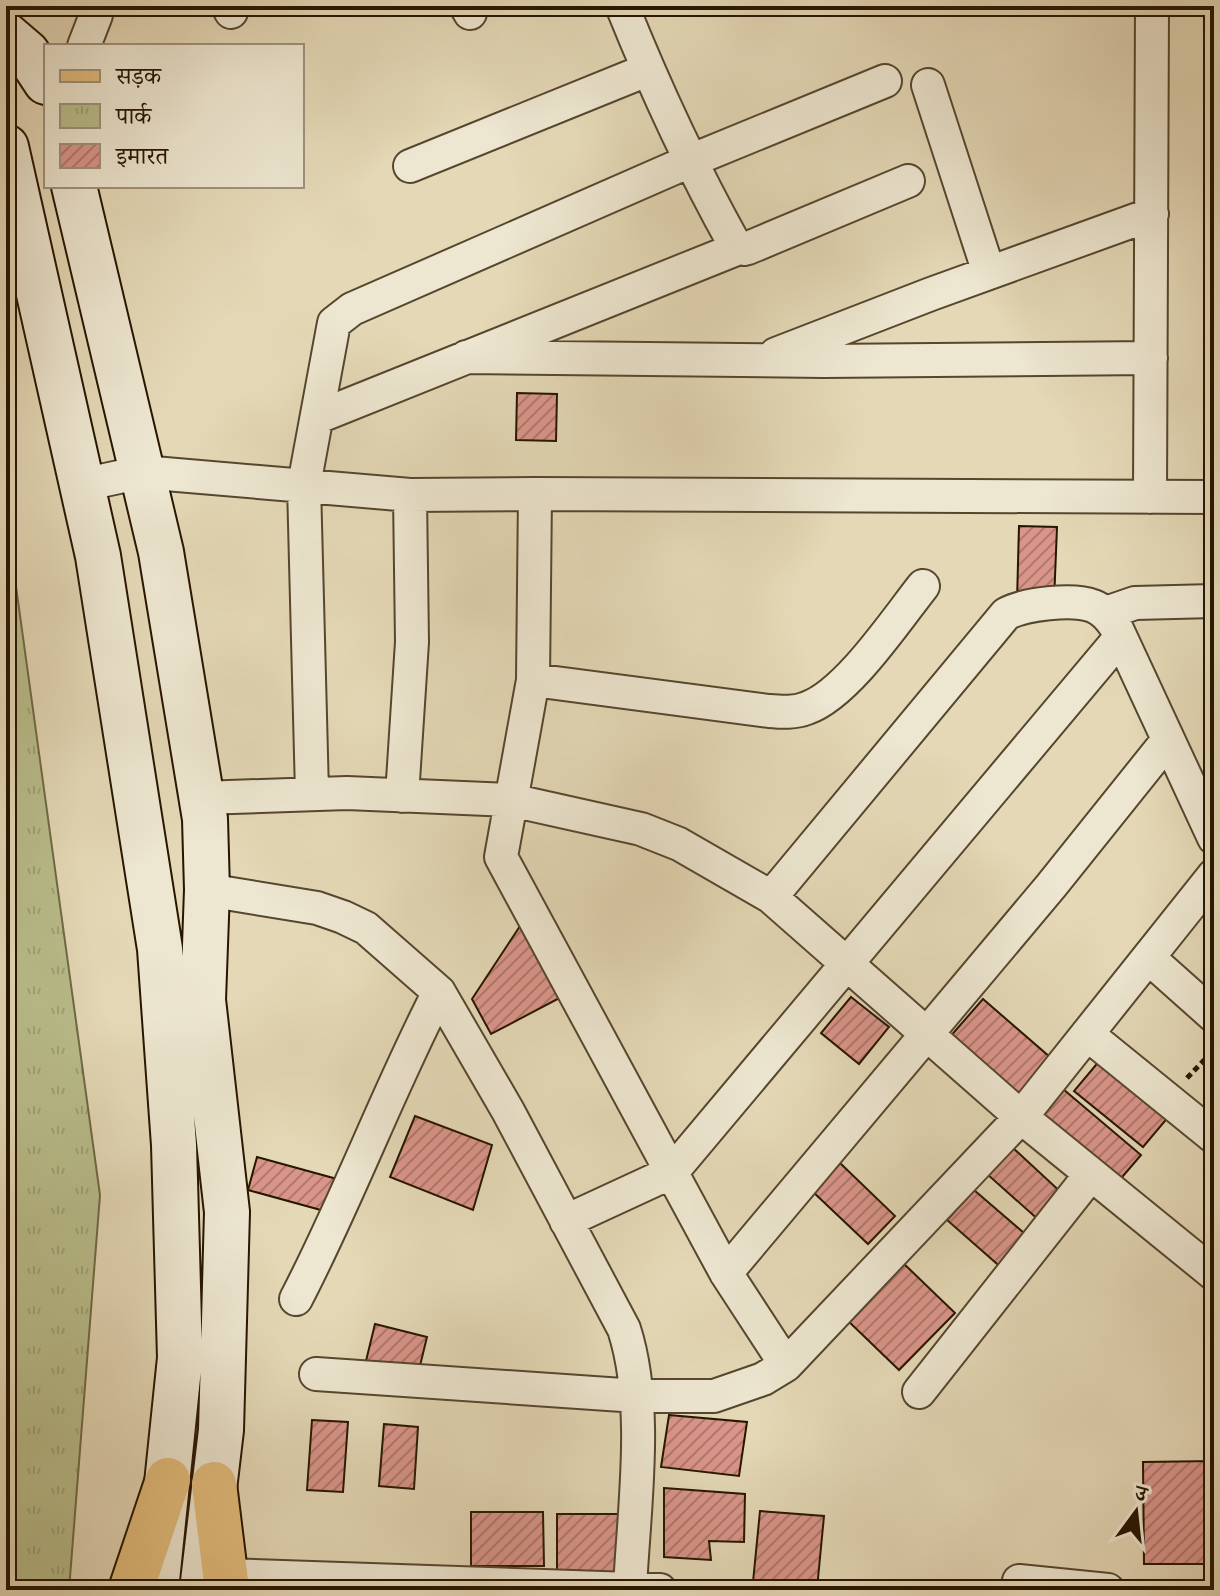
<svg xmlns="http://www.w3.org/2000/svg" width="1220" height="1596" font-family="'Sorts Mill Goudy','Noto Serif Devanagari',serif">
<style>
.park{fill:url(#park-tufts);stroke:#706946;stroke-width:2}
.building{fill:url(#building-hatch);stroke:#271500;stroke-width:2}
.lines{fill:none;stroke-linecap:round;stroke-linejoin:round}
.street-casing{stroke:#56462e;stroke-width:36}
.secondary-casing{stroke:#271500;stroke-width:48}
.primary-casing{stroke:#271500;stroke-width:48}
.path{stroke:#271500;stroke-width:5;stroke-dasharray:6 4;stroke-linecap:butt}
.street{stroke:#ede6d0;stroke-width:32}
.secondary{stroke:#ede6d0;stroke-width:44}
.primary{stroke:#e2bc7b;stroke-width:44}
</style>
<defs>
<pattern id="park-tufts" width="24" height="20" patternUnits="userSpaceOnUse" patternTransform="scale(2)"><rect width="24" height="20" fill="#b9bd8b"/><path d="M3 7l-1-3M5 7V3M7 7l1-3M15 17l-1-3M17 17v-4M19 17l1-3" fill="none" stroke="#9fa276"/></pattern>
<pattern id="building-hatch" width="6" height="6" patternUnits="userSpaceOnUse" patternTransform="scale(2)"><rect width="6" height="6" fill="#da958a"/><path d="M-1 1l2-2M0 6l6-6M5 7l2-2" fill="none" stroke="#b1786e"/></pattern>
</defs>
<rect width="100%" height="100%" fill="#e4d8b6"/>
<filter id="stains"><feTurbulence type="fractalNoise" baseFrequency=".0025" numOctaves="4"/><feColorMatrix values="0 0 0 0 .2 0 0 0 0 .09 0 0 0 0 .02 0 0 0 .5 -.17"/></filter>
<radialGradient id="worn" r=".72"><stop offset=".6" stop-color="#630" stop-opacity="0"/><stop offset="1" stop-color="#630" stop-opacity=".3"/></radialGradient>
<path class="park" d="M6 514 100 1195 69 1590H6Z"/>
<path class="building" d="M517 393 557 394 556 441 516 440Z
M1019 526 1057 527 1054 602 1017 601Z
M520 926 550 958 569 993 491 1034 472 999Z
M851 997 889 1027 859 1064 821 1033Z
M983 999 1051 1058 1021 1099 949 1038Z
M1101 1059 1170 1115 1143 1147 1074 1091Z
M1063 1089 1141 1155 1117 1183 1039 1118Z
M415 1116 492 1145 473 1210 390 1177Z
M1012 1147 1065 1196 1041 1222 987 1174Z
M257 1157 337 1179 328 1212 248 1190Z
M840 1163 895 1216 868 1244 812 1191Z
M974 1190 1031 1239 1004 1270 947 1220Z
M900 1260 955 1313 899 1370 844 1317Z
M375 1324 427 1337 417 1378 365 1365Z
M669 1415 747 1422 739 1476 661 1467Z
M312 1420 348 1422 343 1492 307 1490Z
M384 1424 418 1427 414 1489 379 1486Z
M1214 1461V1564H1144L1143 1462Z
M664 1488 745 1494 744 1542 709 1541 711 1560 664 1557Z
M760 1511 824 1516 817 1589 753 1582Z
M471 1512H543L544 1566H471Z
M557 1514H630V1572H557Z"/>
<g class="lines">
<defs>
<path id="street" d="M228 6 231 12
M466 6 470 13
M622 6C655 88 692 168 735 245L744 249 748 248 908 181
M84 46 96 15 95 6
M928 85 989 273
M410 166 647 70
M776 354 931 294 1152 214
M466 357 824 361 1151 358
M318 417 739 248
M82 485 142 472 410 495 535 494 1214 497
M535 494 533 680 501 857 726 1273 786 1365
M1150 497 1152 6
M1106 613 1135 603 1214 601
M533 680 769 711C782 712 795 713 807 708 847 694 896 620 923 586
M312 793 304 485 334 323 352 309 690 161 885 81
M402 796 412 642 410 495
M201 798 347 793 511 800 641 829 679 844 771 897 1021 1117 1214 1274
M207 890 317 908 343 917 366 928 439 992 508 1111 624 1329C649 1406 634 1507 630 1588
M771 897 1006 614C1024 604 1073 598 1093 606 1104 610 1110 618 1116 627L1214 838
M1150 959 1214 1016
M1087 1034 1214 1137
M566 1221 672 1172 1120 638
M726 1273 1051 886 1168 740
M296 1299C348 1199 387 1093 439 992
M316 1374 637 1396H714L763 1379 786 1365 1021 1117 1214 875
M919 1392 1091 1174
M225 1575 660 1590
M1017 1590 1019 1581 1108 1590"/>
<path id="secondary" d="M6 35 27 53 46 82
M6 147 98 556 160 949 174 1145 180 1358 156 1590
M74 186 161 552 205 819 207 890 203 1000 227 1212 221 1430 202 1590"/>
<path id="primary" d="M214 1484 227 1590
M131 1590 168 1480"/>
</defs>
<use href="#street" class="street-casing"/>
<use href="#secondary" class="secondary-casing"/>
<use href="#primary" class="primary-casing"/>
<path class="path" d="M1187 1078 1214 1050"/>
<use href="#street" class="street"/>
<use href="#secondary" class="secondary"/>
<use href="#primary" class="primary"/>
</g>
<rect width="1220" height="1596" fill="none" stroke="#e4d8b6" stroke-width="32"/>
<rect x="8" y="8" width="1204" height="1580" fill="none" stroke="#271500" stroke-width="4"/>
<rect x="16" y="16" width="1188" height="1564" fill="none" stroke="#271500" stroke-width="2"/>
<rect x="44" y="44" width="260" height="144" fill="#ede6d0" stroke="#9e927d" stroke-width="2"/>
<rect x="60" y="70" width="40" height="12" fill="#e2bc7b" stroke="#9e927d" stroke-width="2"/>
<text x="116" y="84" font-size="24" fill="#271500">सड़क</text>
<rect x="60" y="104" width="40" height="24" fill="url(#park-tufts)" stroke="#9e927d" stroke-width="2"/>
<text x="116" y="124" font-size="24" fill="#271500">पार्क</text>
<rect x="60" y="144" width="40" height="24" fill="url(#building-hatch)" stroke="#9e927d" stroke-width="2"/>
<text x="116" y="164" font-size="24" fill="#271500">इमारत</text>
<g transform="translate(1136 1512) rotate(15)" stroke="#ede6d0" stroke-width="6" paint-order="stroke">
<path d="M0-6L14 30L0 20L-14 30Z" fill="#271500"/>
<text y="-12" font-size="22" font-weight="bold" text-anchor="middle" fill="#271500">उ</text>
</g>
<rect width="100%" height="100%" filter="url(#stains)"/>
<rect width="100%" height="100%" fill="url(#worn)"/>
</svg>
